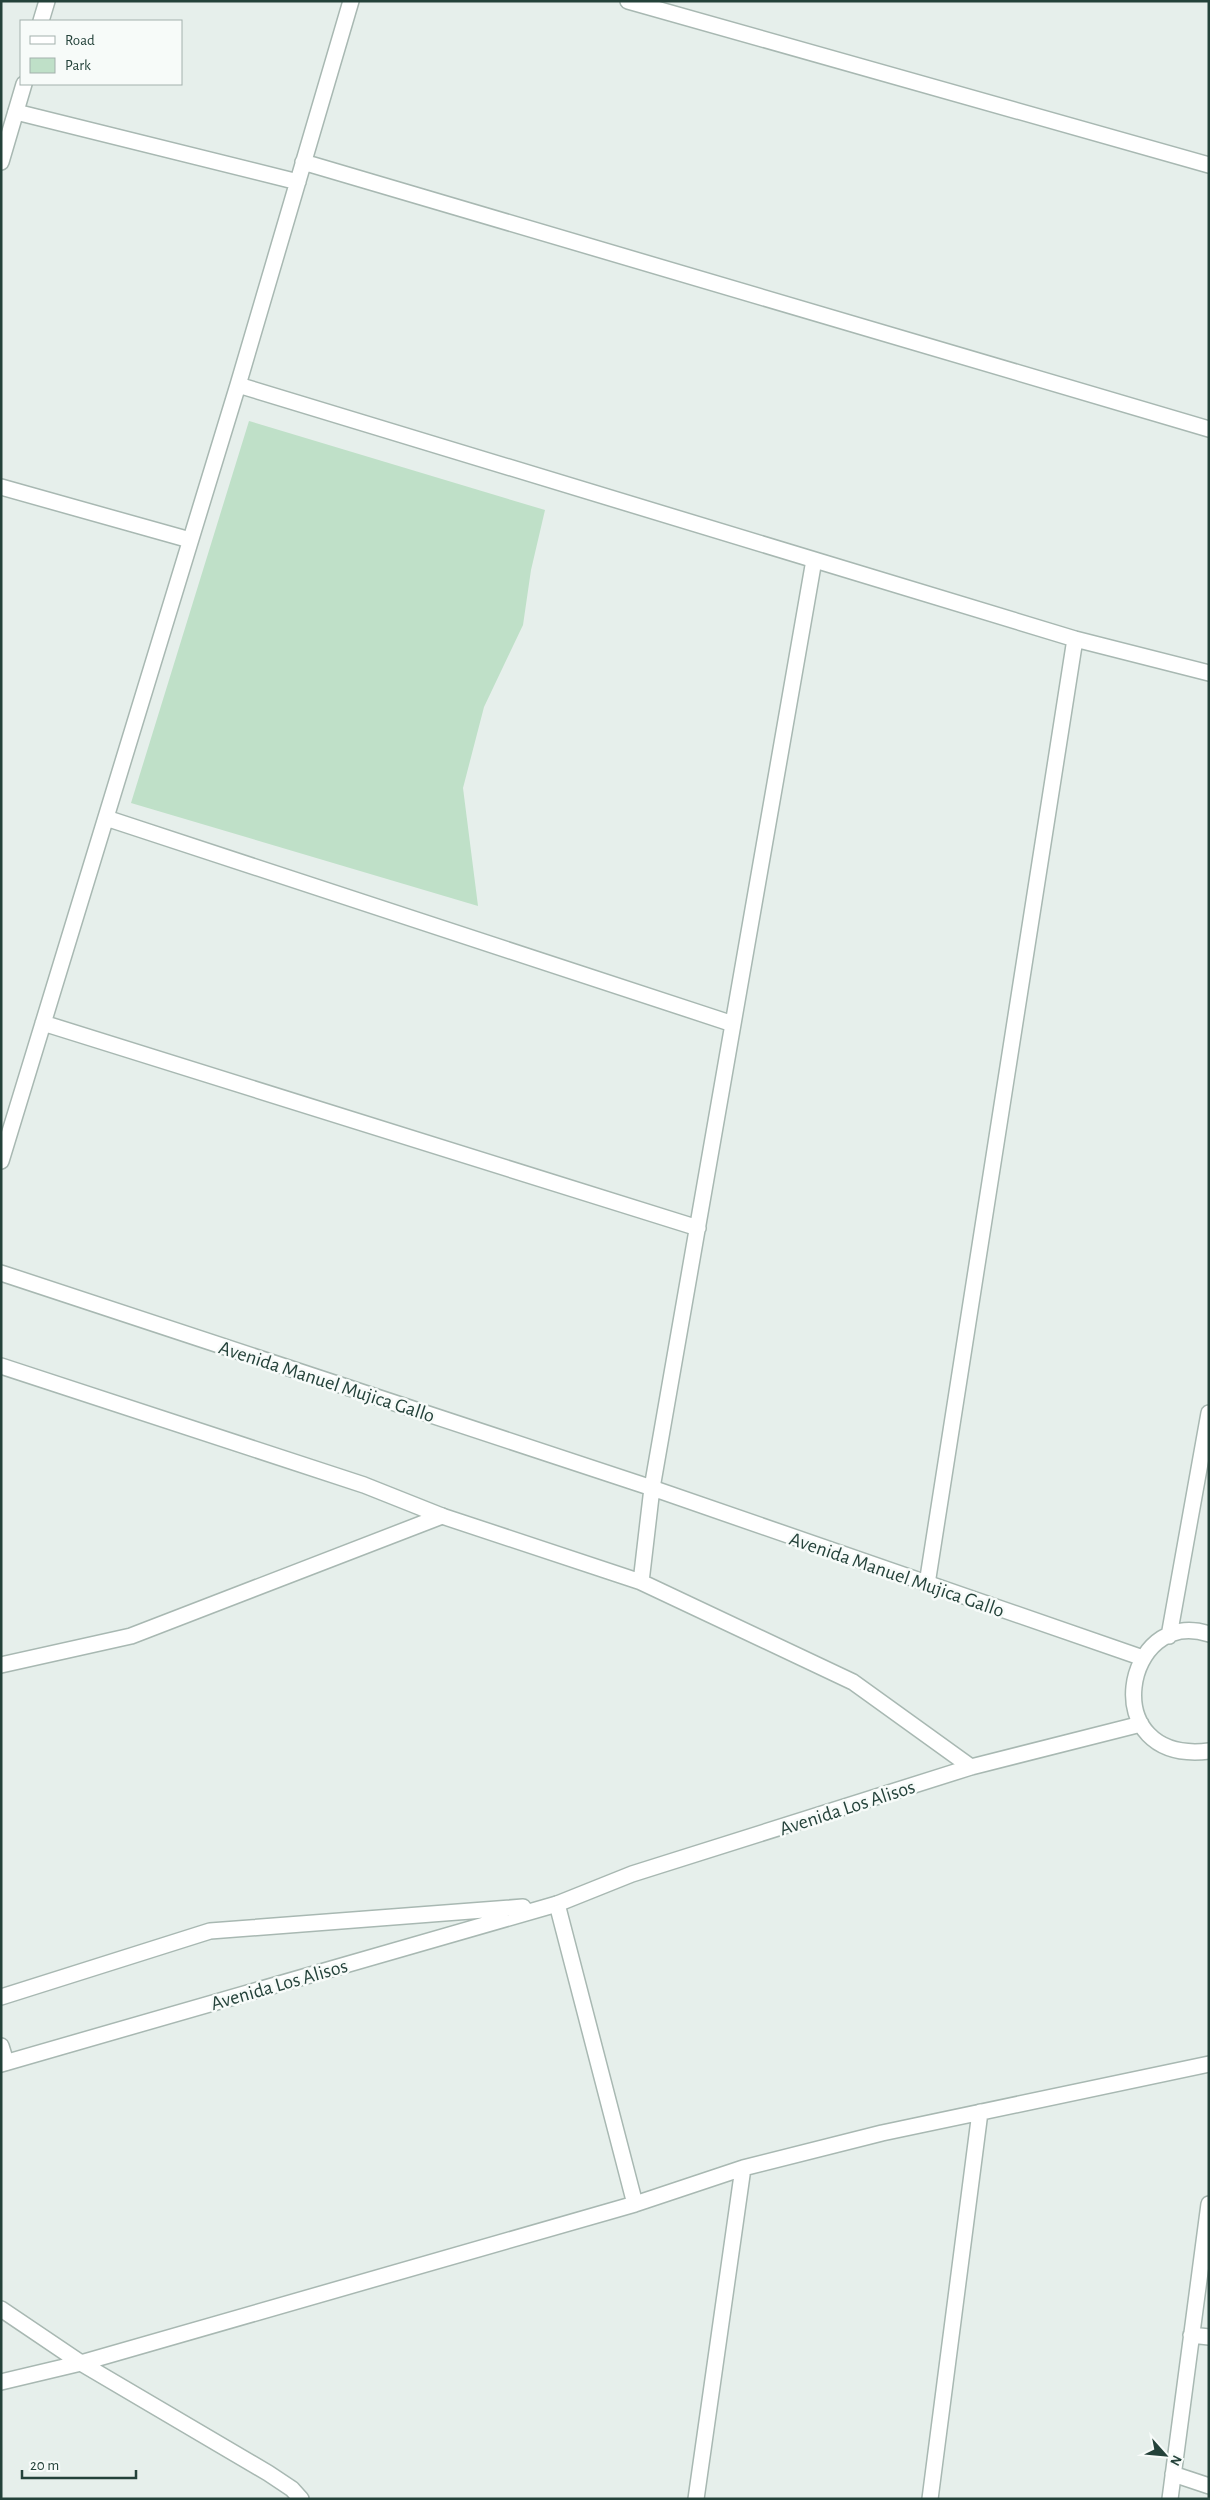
<svg xmlns="http://www.w3.org/2000/svg" width="1210" height="2500" font-family="'Alegreya Sans',sans-serif">
<style>
.green{fill:#bfe0c8}
.lines{fill:none;stroke-linecap:round;stroke-linejoin:round}
.minor-casing{stroke:#a8b8b2;stroke-width:18}
.tertiary-casing{stroke:#a8b8b2;stroke-width:18}
.minor{stroke:#fff;stroke-width:15}
.tertiary{stroke:#fff;stroke-width:15}
.labels{text-anchor:middle;stroke-width:5;stroke-linejoin:round;paint-order:stroke}
.street-label{font-size:20px;fill:#24423a;stroke:#f7fbf9}
</style>
<rect width="100%" height="100%" fill="#e6efeb"/>
<path class="green" d="M249 421 545 510 531 570 523 625 484 707 463 788 478 906 131 803Z"/>
<g class="lines">
<defs>
<path id="minor" d="M628 1 1209 165
M16 112 298 182
M303 162 1209 429
M238 385 1075 639 1209 673
M1 487 190 540
M106 818 733 1024
M43 1023 698 1228
M1 1161 238 385 351 1
M652 1488 814 560
M927 1584 1075 639
M1 1665 131 1636 442 1516
M557 1904 635 2204
M1 2046 6 2062
M1 2309 81 2363 268 2473 292 2489 301 2499
M1191 2335 1209 2337
M1 2382 81 2363 635 2204 743 2168 882 2133 1209 2064
M1173 2474 1209 2486
M696 2499 743 2168
M930 2499 980 2112
M1170 2499 1209 2204"/>
<path id="tertiary" d="M41 21 47 1
M1 162 24 84
M1 1273 652 1488 1143 1658
M1 1366 364 1485 442 1516 641 1582
M652 1488 641 1582 853 1682 971 1767
M1209 1634C1124 1605 1094 1765 1209 1751
M1169 1636 1209 1413
M1 1997 210 1931 523 1907
M1 2064 557 1904 632 1874 971 1767 1141 1724"/>
</defs>
<use href="#minor" class="minor-casing"/>
<use href="#tertiary" class="tertiary-casing"/>
<use href="#minor" class="minor"/>
<use href="#tertiary" class="tertiary"/>
</g>
<g class="labels">
<g class="street-label">
<text transform="translate(327 1381) rotate(18)" y="7">Avenida Manuel Mujica Gallo</text>
<text transform="translate(897 1574) rotate(19)" y="7">Avenida Manuel Mujica Gallo</text>
<text transform="translate(847 1807) rotate(-18)" y="7">Avenida Los Alisos</text>
<text transform="translate(279 1984) rotate(-16)" y="7">Avenida Los Alisos</text>
</g>
</g>
<rect width="1210" height="2500" fill="none" stroke="#24423a" stroke-width="5"/>
<rect x="20" y="20" width="162" height="65" fill="#f7fbf9" stroke="#a3b1ad"/>
<rect x="30" y="36" width="25" height="8" fill="#ffffff" stroke="#a3b1ad"/>
<text x="65" y="45" font-size="15" fill="#24423a">Road</text>
<rect x="30" y="58" width="25" height="15" fill="#bfe0c8" stroke="#a3b1ad"/>
<text x="65" y="70" font-size="15" fill="#24423a">Park</text>
<g transform="translate(1165 2455) rotate(117)" stroke="#f7fbf9" stroke-width="4" paint-order="stroke">
<path d="M0-4L9 19L0 12L-9 19Z" fill="#24423a"/>
<text y="-8" font-size="14" font-weight="bold" text-anchor="middle" fill="#24423a">N</text>
</g>
<path d="M22 2470v8h114v-8" fill="none" stroke="#24423a" stroke-width="2.5"/>
<text x="30" y="2470" font-size="15" fill="#24423a" stroke="#f7fbf9" stroke-width="4" paint-order="stroke">20 m</text>
</svg>
